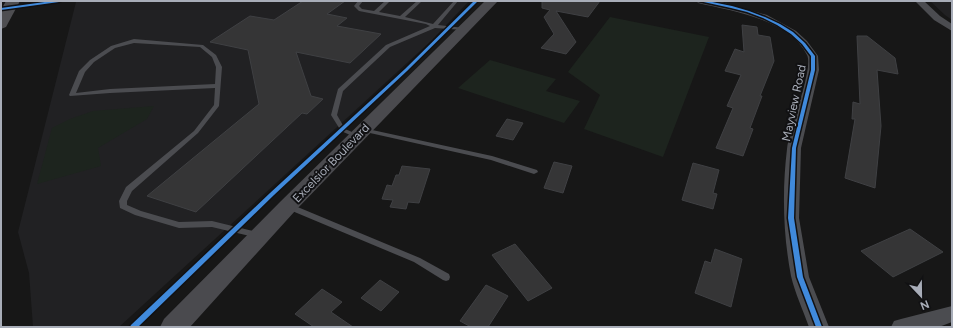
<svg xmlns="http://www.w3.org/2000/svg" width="953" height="328" font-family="Figtree,sans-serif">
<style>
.built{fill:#212123}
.green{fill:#1d241e}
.building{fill:#353536;stroke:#3f4043}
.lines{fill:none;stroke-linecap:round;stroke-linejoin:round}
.service{fill:#4b4c50;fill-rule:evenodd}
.minor{fill:#4b4c50;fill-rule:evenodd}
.secondary{fill:#4a4a4e;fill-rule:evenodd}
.motorway{fill:#4e4e51;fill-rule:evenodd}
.cycleway-casing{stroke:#111113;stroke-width:3}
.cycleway{fill:#408adc;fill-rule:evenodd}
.labels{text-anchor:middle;stroke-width:4;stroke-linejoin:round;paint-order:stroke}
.street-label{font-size:12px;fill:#a8adb8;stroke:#111113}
</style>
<rect width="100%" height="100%" fill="#171717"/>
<path class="built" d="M469 1 432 40 119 327H33L29 273 18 232 76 2Z
M930 1H952V20L945 15Z"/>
<path class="green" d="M610 17 709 37 663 157 584 129 600 95 568 72Z
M490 60 556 79 546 91 580 101 564 123 458 88Z
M154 106 147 119 98 148 101 166 37 184 52 128 70 119 93 111Z"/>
<path class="building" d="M303 1H345L327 14 347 18 337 26 381 34 350 63 296 52 311 96 323 99 307 114 302 113 196 212 147 196 259 104 248 50 210 42 250 16 274 20Z
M542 1H600L588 17 556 11 576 42 566 54 541 48 554 34 544 17 550 10 542 8Z
M742 25 757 27 758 35 770 37 774 61 760 96H762L750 128 753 129 743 156 716 148 733 108 727 106 741 75 725 71 735 49 744 52Z
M857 36H867L895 58 898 74 877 70 881 126 875 188 845 178 855 119H852L853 102 860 104Z
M507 119 523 123 513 140 496 136Z
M554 162 572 166 563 193 544 188Z
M693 163 719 170 713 193 717 194 713 209 682 200Z
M402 166 430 169 419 203 408 202 406 209 390 207 393 200 382 199 387 185 392 186 396 175H399Z
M910 229 943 252 893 277 861 251Z
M515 244 552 288 528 301 492 255Z
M715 249 742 259 731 307 695 293 705 261 711 263Z
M380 280 399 292 381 311 361 298Z
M486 285 508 296 488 327H471L460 321Z
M322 289 342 302 331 312 353 327H314L295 314Z"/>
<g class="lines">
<path class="service" d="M358 1H363L359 6 362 9 374 11 385 1H390L379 12 400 16 417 1H422L405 17 433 24 454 1H458L438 25 464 28 466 29 464 30 435 28 390 47 343 91 337 115 345 129 359 135 360 136 357 138 341 131 331 115 338 89 386 45 430 26 426 24 359 11 354 6Z
M134 39 203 45 216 55 222 67 219 106 198 133 132 191 127 201V205L141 211 179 222 212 221 261 233 262 235 261 237 258 238 212 227 179 228 135 215 120 208 119 201 126 187 194 131 214 105 215 88 110 93 70 96 69 95 79 71 90 60 111 46ZM134 43 200 47 212 57 216 67 215 84 110 89 76 93 85 72 94 62 115 48Z
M363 128 492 156 537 170 538 172 534 174 491 160 361 131 360 130Z
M288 203 420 258 449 274 450 277 449 280 446 281 443 280 414 262 285 208 284 206 285 204Z"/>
<path class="minor" d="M697 1H717L767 15 796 31 807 41 818 56 819 70 801 148 799 218 809 277 829 327H809C803 310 795 293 791 276 783 234 782 191 787 149 789 130 814 68 807 55 789 19 732 11 698 3Z
M915 1H924L940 16 952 24V31L934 20Z
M952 306V322L939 327H891L894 321 901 319Z"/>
<path class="secondary" d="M485 1H498L295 211 190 327H160L164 319 281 201Z"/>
<path class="motorway" d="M6 1H20L6 27 1 29V10Z"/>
<defs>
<path id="cycleway" d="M52 1H61L59 2 1 10V8Z
M474 1H478L407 71 274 195 138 327H130L131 325 270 193 405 69Z
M699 1H707L732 6 749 11 765 17 780 24 793 32 805 43 815 56V70L796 148 794 218 803 277 822 327H816L797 277 788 218 792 148 811 70V56L802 44 791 34 777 25 763 18 747 12 731 8Z"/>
</defs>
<use href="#cycleway" class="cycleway-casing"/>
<use href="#cycleway" class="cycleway"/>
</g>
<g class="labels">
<g class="street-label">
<text transform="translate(794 103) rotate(-78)" y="4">Mayview Road</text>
<text transform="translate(331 163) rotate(-46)" y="4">Excelsior Boulevard</text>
</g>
</g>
<rect width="953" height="328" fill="none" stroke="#a8adb8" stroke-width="4"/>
<g transform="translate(921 296) rotate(158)" stroke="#111113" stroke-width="3" paint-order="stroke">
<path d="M0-3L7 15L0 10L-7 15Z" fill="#a8adb8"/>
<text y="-6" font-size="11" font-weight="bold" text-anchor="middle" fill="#a8adb8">N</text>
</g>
</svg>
